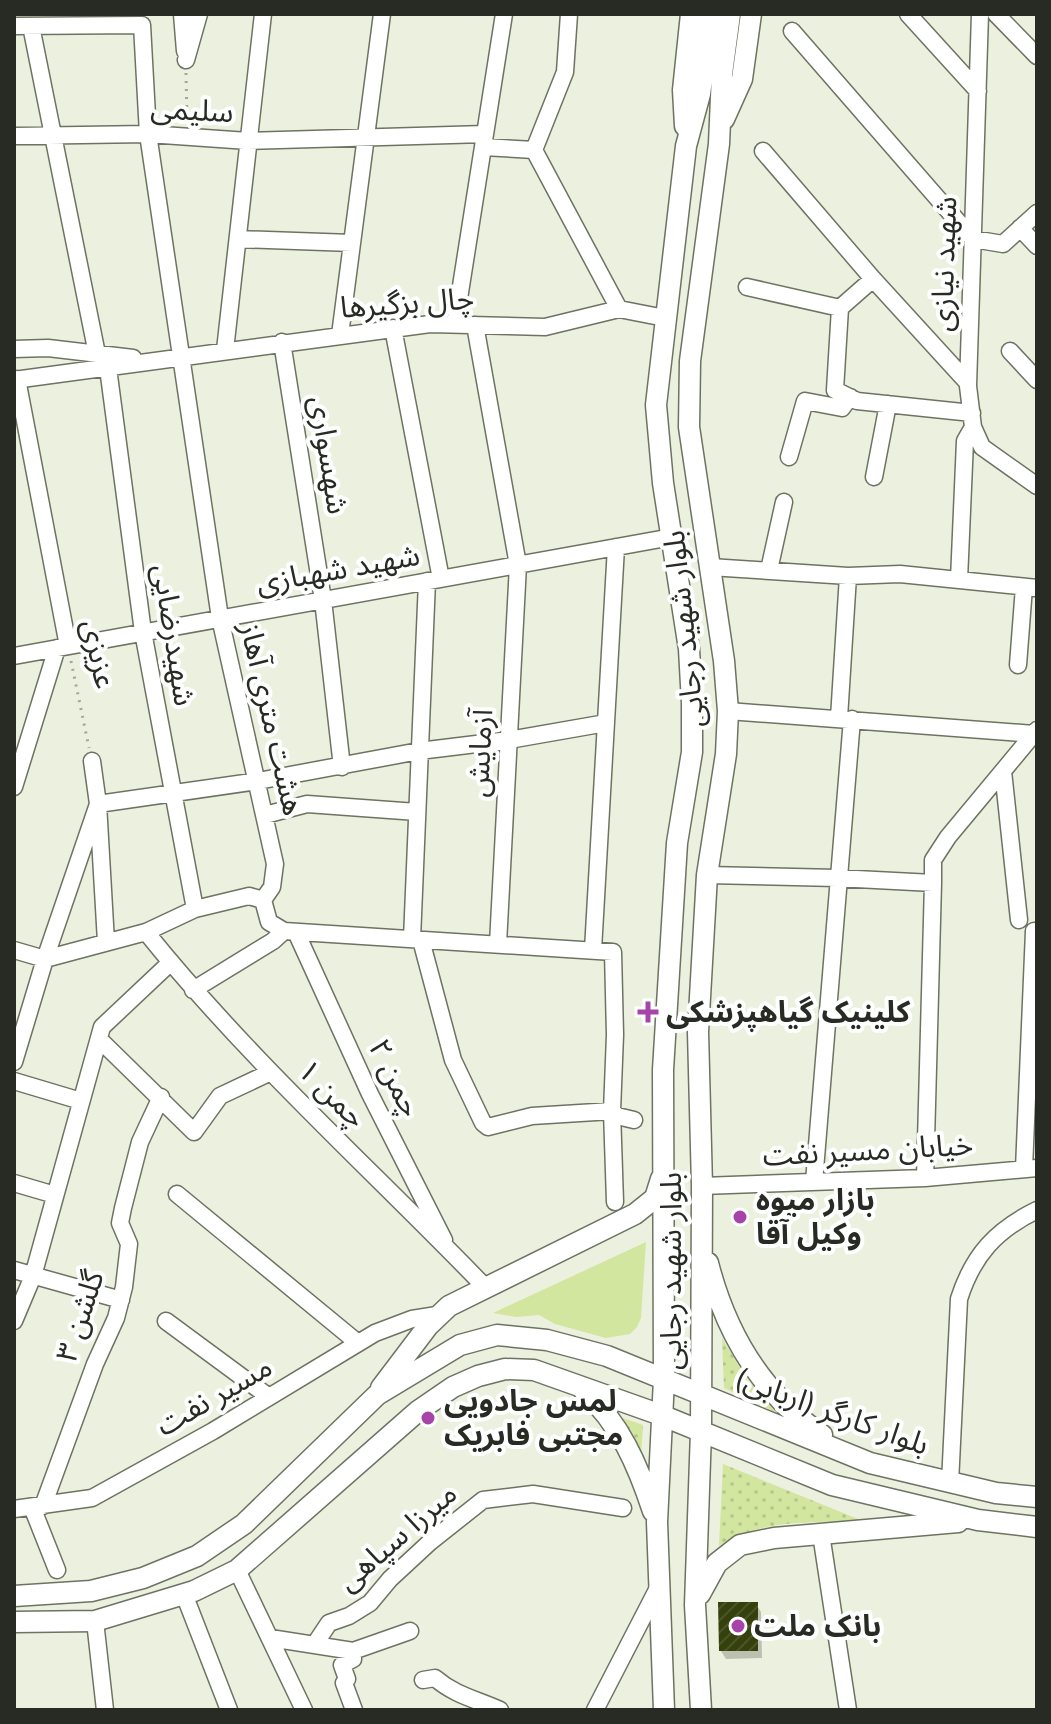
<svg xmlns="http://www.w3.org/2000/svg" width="1051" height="1724" font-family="Mulish,'Noto Sans Arabic',sans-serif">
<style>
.grass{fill:url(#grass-dots)}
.park{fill:#d2e6a0}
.shadow{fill:#0003}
.building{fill:url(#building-hatch)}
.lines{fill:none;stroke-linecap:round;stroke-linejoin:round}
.minor-casing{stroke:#6d7362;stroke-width:19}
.major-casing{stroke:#6d7362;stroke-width:23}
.path{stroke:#a2a798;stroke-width:3;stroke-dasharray:2 6;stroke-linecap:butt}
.minor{stroke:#fff;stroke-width:16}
.major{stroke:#fff;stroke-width:20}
.poi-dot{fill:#a744aa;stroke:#fff;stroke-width:3}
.labels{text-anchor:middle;stroke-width:8;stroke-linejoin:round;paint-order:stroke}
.street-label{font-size:30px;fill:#282b24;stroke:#fff}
.poi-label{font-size:30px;font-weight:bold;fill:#282b24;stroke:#fff;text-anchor:start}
</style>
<defs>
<pattern id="grass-dots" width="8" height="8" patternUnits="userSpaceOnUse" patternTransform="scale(2)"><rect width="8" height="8" fill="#d2e6a0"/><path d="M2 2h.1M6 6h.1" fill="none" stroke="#b4c58a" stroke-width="1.8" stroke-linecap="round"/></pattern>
<pattern id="building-hatch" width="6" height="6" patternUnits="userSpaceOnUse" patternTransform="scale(2)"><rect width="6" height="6" fill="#35410c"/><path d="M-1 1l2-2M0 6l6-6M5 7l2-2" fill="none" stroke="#4a5427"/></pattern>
</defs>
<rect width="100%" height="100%" fill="#ebf1de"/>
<path class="grass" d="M722 1338 746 1378 777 1413 724 1388Z
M620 1417 643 1425 641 1457Z
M723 1464 863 1521C813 1523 762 1518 719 1546Z"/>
<path class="park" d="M646 1242 641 1318 637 1327 630 1334 606 1338 555 1324 539 1315 516 1317 493 1313Z"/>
<path class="shadow" d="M756 1604 761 1612 762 1658 726 1659 721 1651Z"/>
<path class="building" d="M718 1602H758V1651H719Z"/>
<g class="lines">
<defs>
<path id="minor" d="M182 14 185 51
M908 14 978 91
M980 14 968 386 973 427 982 447 1037 486
M996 14 1037 56
M14 26 142 25 148 134 220 618 275 864 272 887 263 900
M31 26 97 354
M792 31 973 239 1003 244 1037 213
M186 60 199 14
M14 136 148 134 248 141 485 134
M483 147 534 150 619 309
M534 150 565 72 569 14
M763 151 873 279 968 383
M1020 228 1037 246
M238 239 352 243
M747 287 840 308 873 279
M840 308 835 390 857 401 972 413
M455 324 504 14
M475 325 518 565 498 944
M393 328 441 579
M340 335 382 14
M282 342 323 600 342 767
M14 349 48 348 133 358
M225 350 263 14
M1010 351 1037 380
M108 368 143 632 195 909
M17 379 68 646
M14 380 430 324 545 327 619 309 665 318
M789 457 805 401 842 408 850 397
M874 477 888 404
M710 567 848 576 900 574 1037 588
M769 570 784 502
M959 580 965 441 973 427
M14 656 672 537
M1018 665 1024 587
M728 711 1034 734
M839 718 848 576
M92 761 98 804 106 942
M1003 771 1019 920
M14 787 57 648
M265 815 307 804 417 812
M707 875 837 878 933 883V860L948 837 1037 730
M146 932C249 1060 371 1169 485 1287
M296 932 370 1094 444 1240
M412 939 427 581
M421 940 453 1060 483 1123 488 1127 532 1116 612 1111 615 1202
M14 950 45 959 146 932 195 909 249 896 263 900 269 922 284 931 613 952 615 1035 612 1111 617 1116 634 1120
M593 950 616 547
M193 990 273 941 284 931
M99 1039 194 1132 220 1096 271 1072
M14 1062 45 959 98 804 258 781 419 751 509 740 606 723
M14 1081 81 1101
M1024 1169 1034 931
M925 1178 933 883
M814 1182 852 719
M14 1183 55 1195
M702 1186 925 1178 1037 1168
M177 1194 358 1343
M14 1270 121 1300
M14 1321 33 1276 102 1027 171 962
M166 1321 269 1397
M950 1483 959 1299C973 1255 996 1230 1037 1210
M43 1506 95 1364 116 1318 124 1287 129 1244 120 1223 123 1208 140 1142 161 1097
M32 1507 57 1570
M14 1509 92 1498 213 1431 375 1333 412 1319 437 1315
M821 1534 848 1710
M237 1570 304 1710
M184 1594 229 1710
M95 1621 105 1710
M270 1638 353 1651 410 1631
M315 1644 329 1623 349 1616 370 1603 390 1579 430 1542 483 1500 533 1494 623 1508
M353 1651V1659L342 1665 347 1679 344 1683 354 1710
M423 1680 435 1678C456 1696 476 1699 500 1710
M595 1710 659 1586"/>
<path id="major" d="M724 119 742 79 751 14
M685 126 683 90 691 14
M708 1263C726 1334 761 1393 822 1435
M381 1388 428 1326 449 1306 635 1214 655 1198 661 1179
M584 1391C620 1423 638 1466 653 1511
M700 1594 717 1563 740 1545 774 1538 958 1522
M14 1596 91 1591 143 1578 197 1556 244 1524 377 1395 460 1345 497 1335 547 1340 607 1356 870 1463 996 1493 1037 1497
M14 1622 95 1621 194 1591 237 1570 418 1411 453 1387 478 1376 505 1369 534 1370 661 1415 832 1485 978 1520 1037 1527
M664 1710 657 1522 664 1379 663 1070 677 843 692 752V703L689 649 663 483 656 405 686 146 700 94 711 14
M701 1710 695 1605 701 1431 702 1186 698 1032 707 875 726 754 728 711 724 661 689 427 690 361 719 144 722 74 730 14"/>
</defs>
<use href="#minor" class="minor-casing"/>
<use href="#major" class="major-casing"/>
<path class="path" d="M186 73 187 121
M71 661 89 748"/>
<use href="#minor" class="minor"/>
<use href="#major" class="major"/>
</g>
<g class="poi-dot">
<path d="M644 1000h8v8h8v8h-8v8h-8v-8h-8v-8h8z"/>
<circle cx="740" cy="1217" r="8"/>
<circle cx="428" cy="1418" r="8"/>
<circle cx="738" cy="1626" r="8"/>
</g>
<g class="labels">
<g class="street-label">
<text transform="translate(192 110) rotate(3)" y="10">سلیمی</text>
<text transform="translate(944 264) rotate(-88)" y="10">شهید نیازی</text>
<text transform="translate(407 303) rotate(-4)" y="10">چال بزگیرها</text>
<text transform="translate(329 455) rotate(81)" y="10">شهسواری</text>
<text transform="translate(338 569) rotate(-10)" y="10">شهید شهبازی</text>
<text transform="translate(684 629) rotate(-96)" y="10">بلوار شهید رجایی</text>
<text transform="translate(174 635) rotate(81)" y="10">شهیدرضایی</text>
<text transform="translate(99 654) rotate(78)" y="10">عزیزی</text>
<text transform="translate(272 719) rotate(77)" y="10">هشت متری آهاز</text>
<text transform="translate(480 753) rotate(-87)" y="10">آزمایش</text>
<text transform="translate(395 1078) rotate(64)" y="10">چمن ۲</text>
<text transform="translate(332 1094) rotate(45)" y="10">چمن ۱</text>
<text transform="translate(868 1150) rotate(-3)" y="10">خیابان مسیر نفت</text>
<text transform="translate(671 1271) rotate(-90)" y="10">بلوار شهید رجایی</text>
<text transform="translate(80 1316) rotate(-72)" y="10">گلشن ۳</text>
<text transform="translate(214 1396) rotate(-30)" y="10">مسیر نفت</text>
<text transform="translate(832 1411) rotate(20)" y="10">بلوار کارگر (اربابی)</text>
<text transform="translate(397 1537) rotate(-41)" y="10">میرزا سپاهی</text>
</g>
<g class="poi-label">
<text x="666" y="1022">کلینیک گیاهپزشکی</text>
<text x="756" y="1210">بازار میوه<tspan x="756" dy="34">وکیل آقا</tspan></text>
<text x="444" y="1411">لمس جادویی<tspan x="444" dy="34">مجتبی فابریک</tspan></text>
<text x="754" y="1636">بانک ملت</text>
</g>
</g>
<rect width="1051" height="1724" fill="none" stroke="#282b24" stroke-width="32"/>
</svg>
